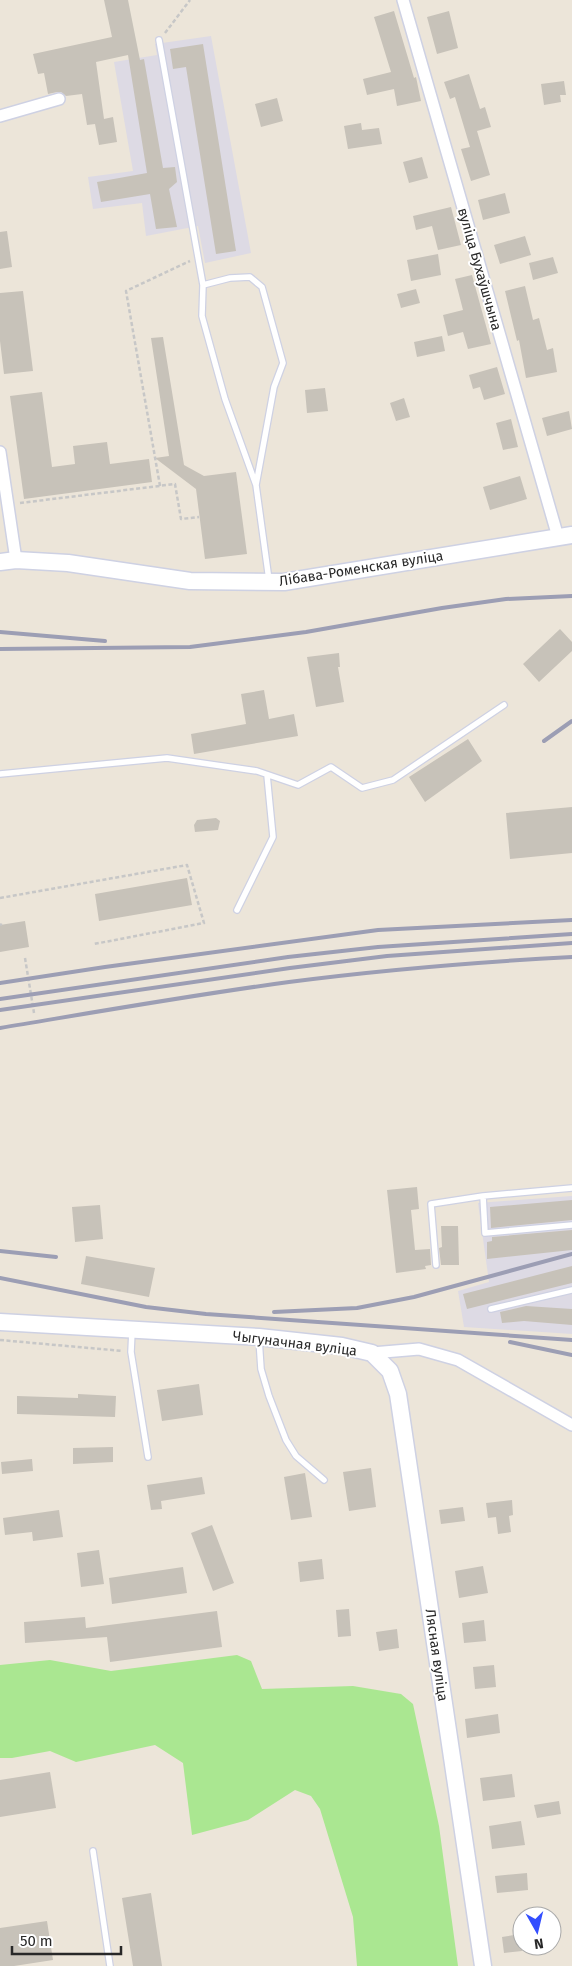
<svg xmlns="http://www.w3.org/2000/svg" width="572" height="1966" font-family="'Fira Sans',sans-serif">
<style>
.industrial{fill:#dddae4}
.green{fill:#aae791}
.building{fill:#c7c2b9}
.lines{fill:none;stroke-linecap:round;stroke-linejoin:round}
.service-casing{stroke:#ced1e3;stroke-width:8}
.minor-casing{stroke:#ced1e3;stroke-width:14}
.secondary-casing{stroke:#ced1e3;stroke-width:19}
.path{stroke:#c7c7c7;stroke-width:2.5;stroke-dasharray:4 2.5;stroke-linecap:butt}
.service{stroke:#fff;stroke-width:5.5}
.minor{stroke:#fff;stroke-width:11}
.secondary{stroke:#fff;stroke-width:16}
.rail{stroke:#9c9eb4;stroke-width:4}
.labels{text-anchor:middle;stroke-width:4;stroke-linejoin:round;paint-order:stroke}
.street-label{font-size:14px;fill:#282828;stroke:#fff}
</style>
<rect width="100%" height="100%" fill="#ece5d9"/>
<path class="industrial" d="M211 36 251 253 205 263 198 226 146 236 142 203 93 209 88 177 133 171 114 62 157 55 155 44Z
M572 1196V1334L464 1327 458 1291 489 1282 478 1203Z"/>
<path class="green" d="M237 1655 251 1661 262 1689 353 1686 401 1694 413 1704 439 1826 458 1966H357L353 1917 320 1809 311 1796 295 1790 248 1820 192 1835 183 1763 155 1745 76 1762 50 1751 12 1758H0V1665L50 1660 111 1671Z"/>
<path class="building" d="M104 0H128L140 60 144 59 163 168 175 167 177 182 169 189 177 227 156 229 150 194 101 202 97 182 147 173 128 55 96 62 104 119 113 117 117 142 99 145 95 124 87 125 82 94 66 96 61 92H57L48 94 44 73 38 74 33 54 112 37Z
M394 11 414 78 416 77 421 101 397 106 394 89 367 95 363 79 391 72 374 17Z
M449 11 458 48 437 54 427 17Z
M203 44 236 251 216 254 186 67 173 69 170 49Z
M469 74 480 109 485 107 491 127 477 131 490 175 471 181 461 149 470 147 455 97 450 99 444 82Z
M564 81 566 95H560L561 102 544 105 541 84Z
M277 98 283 121 261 127 255 104Z
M361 123 362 130 379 128 382 144 348 149 344 126Z
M422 157 428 178 409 183 403 162Z
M505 193 510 213 483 220 478 200Z
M451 207 461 245 438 250 432 226 416 230 413 216Z
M7 231 12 267 0 269V232Z
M525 236 531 255 500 264 494 245Z
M438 254 441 275 411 281 407 260Z
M553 257 558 273 533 280 529 263Z
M472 275 491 344 468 349 463 332 448 336 443 315 463 310 455 279Z
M525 286 533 320 539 318 547 350 553 348 557 372 526 378 519 340 517 341 505 291Z
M416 289 420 303 401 308 397 294Z
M23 291 33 371 4 374 0 341V293Z
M442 336 445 351 417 357 414 342Z
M163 337 184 465 204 476 236 472 247 554 205 559 196 489 155 458 169 456 151 338Z
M497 367 505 394 484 400 480 387 473 389 469 375Z
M325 388 328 411 307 413 305 390Z
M42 392 52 467 75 464 73 446 107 442 110 464 149 459 152 482 24 499 10 396Z
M404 398 410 417 396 421 390 403Z
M569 411 572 429 547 436 542 418Z
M511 419 518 447 503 450 496 423Z
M520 476 527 499 490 510 483 487Z
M560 629 572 642V651L539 682 523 664Z
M339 653 340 667H338L344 702 316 707 307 657Z
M264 690 269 719 294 714 298 736 194 754 191 734 246 724 241 694Z
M468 739 482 761 425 802 409 777Z
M572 807V853L510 859 506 813Z
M216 818 220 821 218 830 195 832 194 825 197 820Z
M187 878 192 905 99 921 95 894Z
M25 921 29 947 0 952V925Z
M417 1187 419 1209 411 1210 415 1250 430 1249 431 1265 425 1266 426 1269 396 1273 387 1190Z
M572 1200V1220L491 1228 490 1207Z
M100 1205 103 1239 75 1242 72 1207Z
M441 1226H458L459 1265H441L439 1248 442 1247Z
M572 1230V1250L487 1259V1242L492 1241V1237Z
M86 1256 155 1268 149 1297 81 1284Z
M572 1266V1283L467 1309 463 1294Z
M526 1306 572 1309V1325L524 1321 502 1323 500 1312Z
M199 1384 203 1415 162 1421 157 1390Z
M78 1394 116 1396 115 1417 17 1414V1396L78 1398Z
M113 1447V1462L73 1464V1448Z
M32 1459 33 1471 2 1474 1 1462Z
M371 1468 376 1507 349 1511 343 1472Z
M305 1473 312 1517 291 1520 284 1477Z
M202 1477 205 1494 161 1501 162 1509 151 1510 147 1485Z
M512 1500 513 1515 509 1516 511 1532 498 1534 496 1517 488 1518 486 1503Z
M463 1507 465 1521 441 1524 439 1510Z
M59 1510 63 1537 33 1541 32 1532 5 1535 3 1518Z
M212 1525 234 1583 213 1591 191 1533Z
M99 1550 104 1584 81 1587 77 1553Z
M322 1559 324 1579 300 1582 298 1562Z
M483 1566 488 1593 459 1598 455 1571Z
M183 1567 187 1593 112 1604 109 1578Z
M349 1609 351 1636 338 1637 336 1610Z
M217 1611 222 1647 110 1662 107 1637 25 1643 24 1622 85 1617 86 1628Z
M484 1620 486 1641 464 1643 462 1623Z
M397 1629 399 1648 379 1651 376 1632Z
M494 1665 496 1687 475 1689 473 1667Z
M498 1714 500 1733 467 1738 465 1719Z
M50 1772 56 1808 0 1817V1780Z
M512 1774 515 1797 483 1801 480 1778Z
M559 1801 561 1814 537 1818 534 1805Z
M521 1821 525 1845 492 1849 489 1826Z
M527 1873 528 1890 497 1893 495 1876Z
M151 1893 162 1966H133L122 1898Z
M47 1921 53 1960 14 1966H0V1928Z
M520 1934 522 1951 504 1953 502 1937Z"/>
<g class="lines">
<defs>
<path id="service" d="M159 40 203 285
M256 485 225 399 202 316 203 285 230 278 250 277 262 287 283 363 274 387 256 485 269 580
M0 774 167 758 257 771 298 785 331 767 362 788 393 780 504 705
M237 910 273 837 267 775
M483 1196 485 1233 572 1225
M436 1265 431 1204 483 1196 572 1188
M491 1309 572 1290
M132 1331 131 1352 148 1457
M259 1339 261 1369 269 1396 286 1440 296 1456 324 1480
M93 1851 110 1966"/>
<path id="minor" d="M403 0 558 537
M0 116 59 99
M0 452 16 560
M372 1353 419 1349 458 1360 572 1425"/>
<path id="secondary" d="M0 562 16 560 68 563 190 581 284 582 572 535
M0 1322 259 1337 342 1346 372 1353 390 1371 398 1394 483 1966"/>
</defs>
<use href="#service" class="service-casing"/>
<use href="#minor" class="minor-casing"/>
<use href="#secondary" class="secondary-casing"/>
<path class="path" d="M165 33 190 0
M160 486 126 291 190 261
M20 503 175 484 181 519 199 517
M0 898 187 865 204 923 94 944
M0 924 2 925
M25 958 34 1013
M0 1340 123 1351"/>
<use href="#service" class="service"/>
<use href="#minor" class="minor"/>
<use href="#secondary" class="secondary"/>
<path class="rail" d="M0 632 105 641
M0 649 190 647 306 632 442 608 506 599 572 596
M544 741 572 721
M0 983 105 967 378 930 572 920
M0 999 288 957 378 947 572 934
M0 1010 290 968 387 956 572 943
M0 1028C96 1012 192 995 289 982 382 970 478 962 572 957
M0 1251 56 1257
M0 1278 146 1307 206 1314 572 1340
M274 1312 357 1308 414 1297 572 1254
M510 1342 572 1355"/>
</g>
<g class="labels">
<g class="street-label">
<text transform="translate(480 269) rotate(74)" y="5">вуліца Бухаўшчына</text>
<text transform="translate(361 568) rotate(-9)" y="5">Лібава-Роменская вуліца</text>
<text transform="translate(295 1343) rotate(7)" y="5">Чыгуначная вуліца</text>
<text transform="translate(437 1655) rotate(82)" y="5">Лясная вуліца</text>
</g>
</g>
<g transform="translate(537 1931) rotate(172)"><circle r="24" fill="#ffffff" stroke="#a9a9a9"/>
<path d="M0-4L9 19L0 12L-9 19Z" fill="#334eff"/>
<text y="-8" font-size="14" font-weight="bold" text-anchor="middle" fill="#282828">N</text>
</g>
<path d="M12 1946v8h109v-8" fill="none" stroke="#282828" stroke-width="2.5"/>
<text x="20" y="1946" font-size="15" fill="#282828" stroke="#ffffff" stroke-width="4" paint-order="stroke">50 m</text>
</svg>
